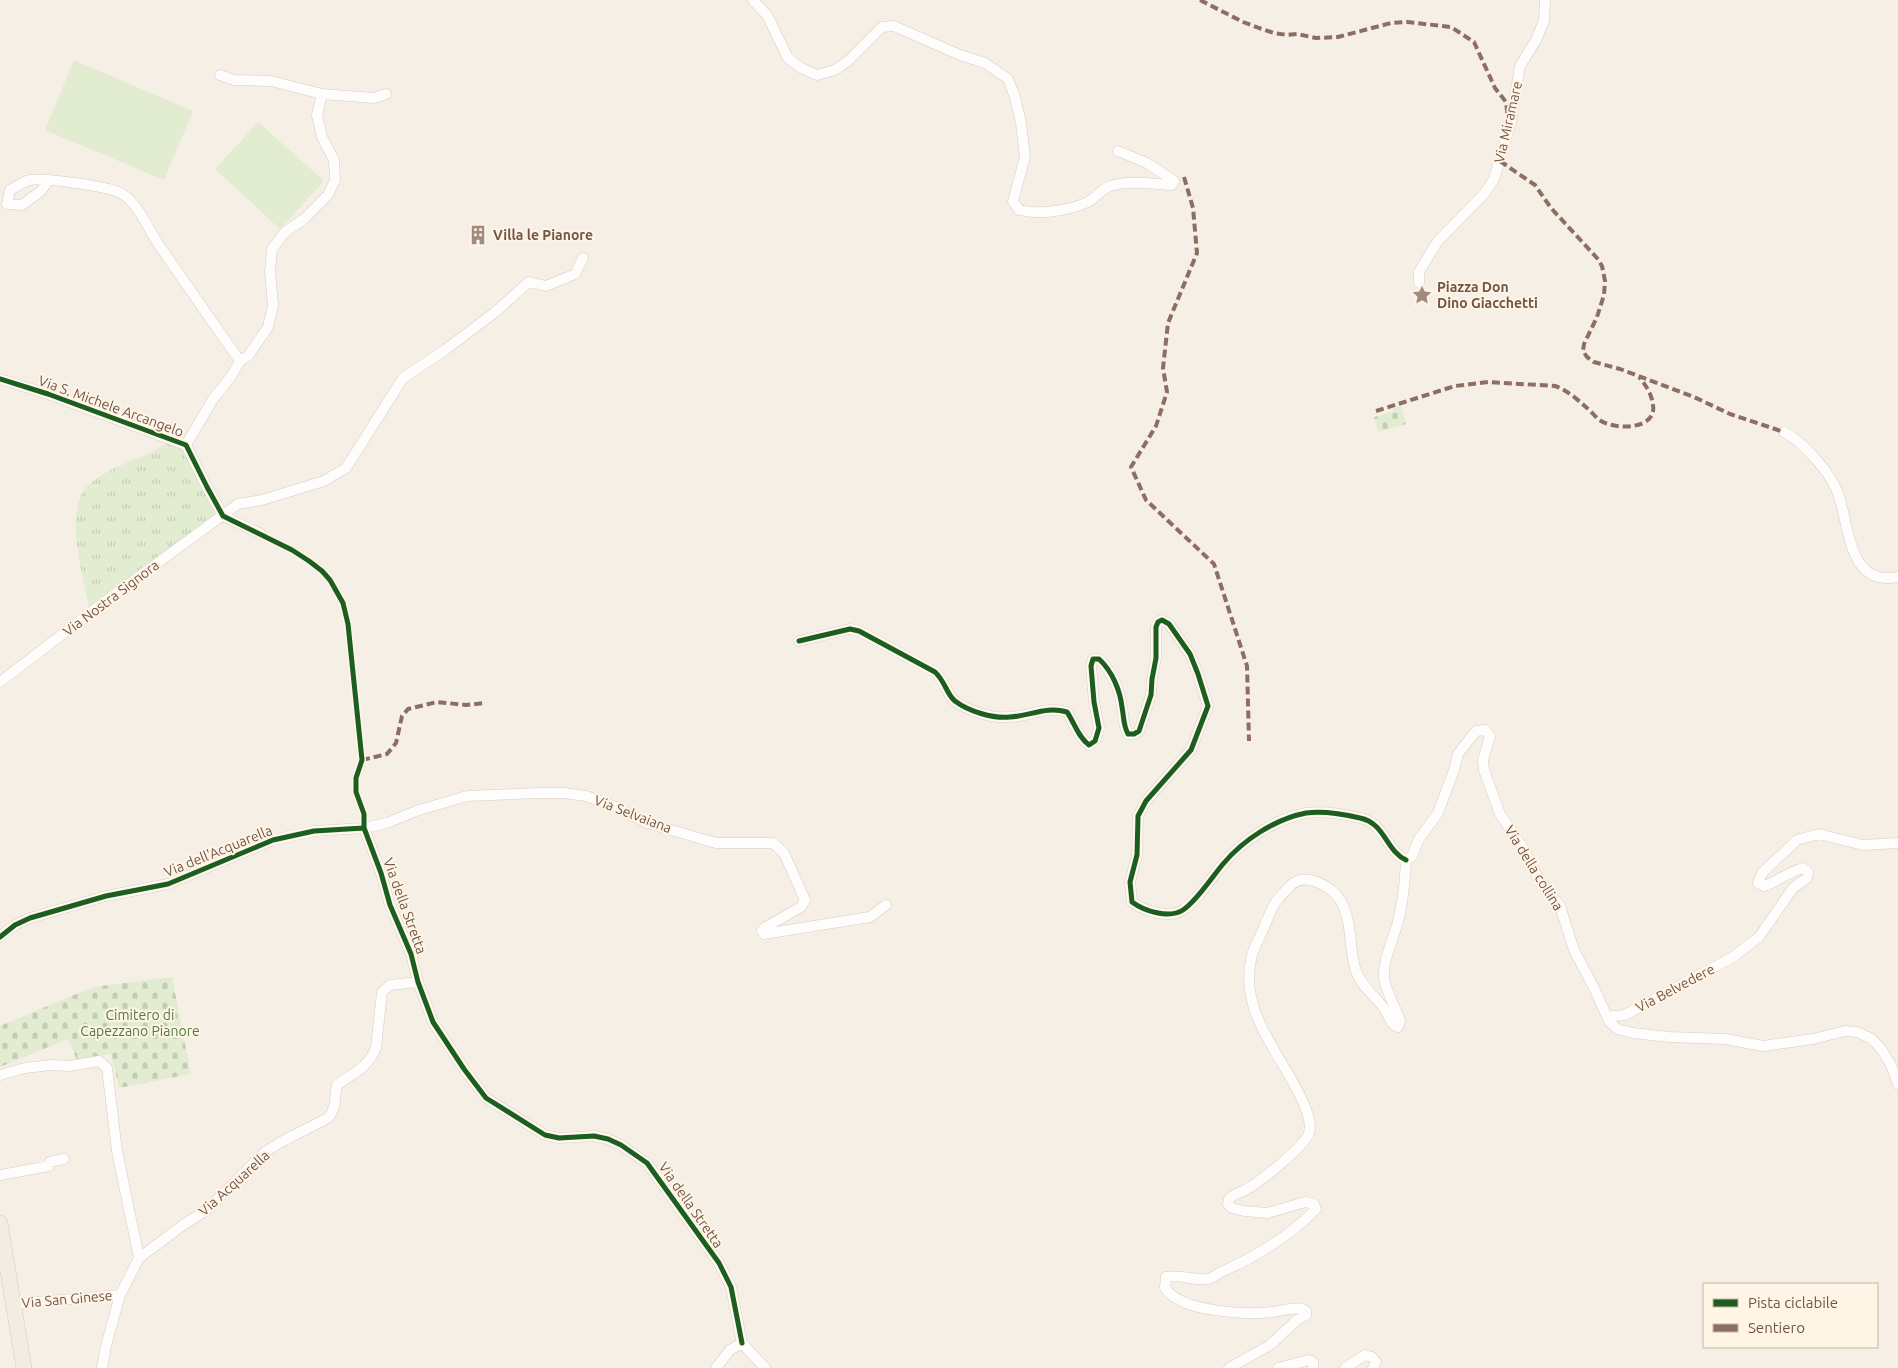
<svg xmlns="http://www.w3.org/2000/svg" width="1898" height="1368" font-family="Ubuntu,sans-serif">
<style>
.grass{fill:url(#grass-tufts)}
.cemetery{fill:url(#cemetery-stones)}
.pitch{fill:#e2ecd1}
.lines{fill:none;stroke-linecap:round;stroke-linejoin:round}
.minor-casing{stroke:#d7ccc4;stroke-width:11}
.primary-casing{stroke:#d5cac4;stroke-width:16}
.minor{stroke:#fefdfb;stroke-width:10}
.primary{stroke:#f2ece3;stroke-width:15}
.quiet{stroke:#8d6e63;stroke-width:4;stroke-dasharray:8 4;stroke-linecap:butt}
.cycleway-casing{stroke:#fff5e6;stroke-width:8}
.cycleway{stroke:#1b5e20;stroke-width:5}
.labels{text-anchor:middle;stroke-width:4;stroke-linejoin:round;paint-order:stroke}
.street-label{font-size:14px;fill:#735547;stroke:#fff5e6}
.poi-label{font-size:14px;font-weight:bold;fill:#735547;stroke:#fff5e6;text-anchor:start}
.park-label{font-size:14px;fill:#53793f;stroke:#fff5e6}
</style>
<defs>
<pattern id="grass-tufts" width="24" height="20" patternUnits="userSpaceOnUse" patternTransform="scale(1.25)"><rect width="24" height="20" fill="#e2ecd1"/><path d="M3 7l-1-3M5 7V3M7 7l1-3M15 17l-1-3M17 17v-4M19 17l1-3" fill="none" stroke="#c5ccb5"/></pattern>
<pattern id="cemetery-stones" width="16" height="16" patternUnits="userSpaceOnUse" patternTransform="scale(1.25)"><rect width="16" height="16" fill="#e2ecd1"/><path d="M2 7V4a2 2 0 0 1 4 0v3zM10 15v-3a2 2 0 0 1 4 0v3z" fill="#c5ccb5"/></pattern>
</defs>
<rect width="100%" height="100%" fill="#f6efe6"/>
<path class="grass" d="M169 441 184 446 216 511V515L89 608C83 573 66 523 83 491 88 483 103 474 111 470 130 460 152 455 169 441Z"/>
<path class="cemetery" d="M1401 406 1406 424 1378 432 1374 417 1394 411 1393 408Z
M172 977 191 1074 119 1088 111 1054 77 1060 68 1039 0 1067V1026L93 987Z"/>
<path class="pitch" d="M74 60 193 111 164 180 45 130Z
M258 122 324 181 280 229 215 169Z"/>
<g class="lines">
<defs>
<path id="minor" d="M753 0 767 15 788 58 801 68 817 75 835 70 848 61 882 27 894 26 960 55 985 63 1008 79 1015 97 1021 123 1025 157 1013 201 1019 210C1040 215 1067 211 1088 202 1096 198 1101 189 1110 186 1130 180 1152 184 1172 185L1174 181 1147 163 1118 151
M220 75 234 80 271 81 322 94 374 98 386 94
M48 181 41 191 22 205 7 204 10 190C16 187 24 181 30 180 43 177 110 187 121 193 139 204 148 229 159 245 186 284 213 323 240 361
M1419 283V272L1437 242 1485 193 1494 179 1511 122 1520 66 1536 40 1544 21 1545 0
M0 379 48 394 186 445
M1784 432C1803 442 1829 471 1837 491 1850 522 1846 587 1898 577
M186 445 213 399 230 378 240 361 248 356 268 327 273 305 270 271 272 249 285 232 304 219 328 195 335 180 334 160 322 137 317 115 322 94
M186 445 207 487 223 516
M223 516 261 534
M799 641 850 629 859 631 935 672C945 681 947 695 955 701 968 711 993 719 1010 717 1031 716 1045 706 1067 712 1075 724 1078 737 1089 745L1095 741 1099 728 1094 702 1091 666 1093 659H1099C1112 671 1120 690 1122 707 1124 717 1123 725 1128 734H1134L1139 731 1151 695 1152 679 1156 658V627L1158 622 1162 620 1169 624 1190 654 1198 674 1208 706 1191 750 1146 801 1138 816 1137 855 1130 882 1132 902C1144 911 1169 919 1183 910 1197 901 1212 877 1223 864 1243 840 1275 819 1306 813 1323 811 1343 814 1360 818 1385 823 1386 851 1406 860
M0 682 107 600 238 504 262 500 324 481 346 468 403 378 445 350 494 313 529 282 546 286 575 274 583 258
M364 828 381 873 390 905 411 954 418 982 433 1022 464 1069 486 1098 545 1135 559 1138 594 1136 608 1139 621 1145 647 1163 719 1263 731 1287 742 1343
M1406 860 1412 856 1419 839 1438 813 1454 770 1458 754 1476 731 1485 730 1490 736 1483 760 1484 770 1500 814 1523 848 1537 876 1560 906 1574 950 1595 990 1609 1021 1617 1029 1633 1033 1669 1037 1725 1039 1763 1046 1813 1039 1845 1031 1857 1032 1872 1039 1882 1050 1891 1065 1898 1084
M0 937 15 925 30 918 106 896 168 884 273 840 314 831 364 828 387 823 416 811 467 796 539 793H564L586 796 618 808 647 823 716 843H773L784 853 805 900 801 907 764 928 762 931 764 934 870 917 886 905
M1609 1021 1613 1016 1625 1015 1733 957 1759 937 1793 888 1807 878 1808 872 1803 868C1789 872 1778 881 1764 886L1758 883 1762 873 1797 840 1819 834 1863 845 1898 843
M0 1075 25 1068 51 1065 70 1066 99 1061 107 1068 117 1151 139 1258 120 1295 106 1346 102 1368
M0 1175 49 1166 50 1162 64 1159
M139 1258 183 1225 208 1209 265 1152 281 1142 328 1118C337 1108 334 1097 337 1085 354 1072 366 1070 376 1048L382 992 390 985 418 982
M15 1304 120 1295
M742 1343 765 1368
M716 1368 730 1350 742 1343
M1229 1368 1270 1345 1297 1320 1306 1315V1311C1297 1305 1283 1311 1273 1312 1246 1315 1180 1312 1165 1288L1166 1277C1180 1274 1194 1281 1208 1279 1213 1278 1217 1274 1221 1272 1257 1256 1289 1237 1316 1209L1314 1204 1305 1202 1268 1213 1244 1211 1232 1208 1228 1204 1229 1199C1233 1194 1240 1193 1245 1190 1259 1183 1305 1146 1309 1133 1312 1123 1307 1112 1304 1104 1283 1055 1237 1013 1252 955 1254 948 1258 941 1261 934 1266 924 1269 913 1275 903 1279 897 1285 892 1290 886 1302 874 1319 881 1331 890 1355 909 1347 945 1356 971 1361 986 1374 995 1383 1007 1388 1013 1389 1021 1395 1026L1398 1027 1400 1021C1396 1008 1386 992 1384 978 1383 959 1392 943 1397 925 1403 904 1405 882 1406 860
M1278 1368 1309 1360 1313 1362V1368
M1345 1368 1365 1355 1372 1357 1376 1362 1373 1368"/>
<path id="primary" d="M0 1223 24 1368"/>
</defs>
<use href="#minor" class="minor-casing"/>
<use href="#primary" class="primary-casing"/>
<use href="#minor" class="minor"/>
<use href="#primary" class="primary"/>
<path class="quiet" d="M1200 0 1243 22 1259 28 1274 33 1287 35 1297 34 1316 38 1338 37 1391 23 1407 22 1451 27 1474 42 1495 88 1506 102 1508 118 1511 122
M1500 161 1535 185 1551 208 1597 258 1602 266 1605 281 1604 295 1597 317 1584 344 1583 351 1587 357 1594 362 1620 369 1694 397 1730 414 1784 432
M1184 177 1193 208 1197 253 1168 323 1163 368 1167 392 1156 426 1131 467 1146 500 1214 564 1247 666 1249 741
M1376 411 1455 386 1464 385 1488 382 1555 386C1567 390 1578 400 1587 408 1592 412 1596 418 1601 421 1616 430 1657 430 1653 405 1652 395 1646 385 1639 377
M362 760 387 754 396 743 402 716 408 709 437 702 466 705 485 703"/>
<defs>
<path id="cycleway" d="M0 379 48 394 186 445 207 487 223 516 292 550 309 561 322 571 330 580 343 603 348 624 362 760 356 778V792L364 814V828L381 873 390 905 411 954 418 982 433 1022 464 1069 486 1098 545 1135 559 1138 594 1136 608 1139 621 1145 647 1163 719 1263 731 1287 742 1343
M799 641 850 629 859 631 935 672C945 681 947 695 955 701 968 711 993 719 1010 717 1031 716 1045 706 1067 712 1075 724 1078 737 1089 745L1095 741 1099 728 1094 702 1091 666 1093 659H1099C1112 671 1120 690 1122 707 1124 717 1123 725 1128 734H1134L1139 731 1151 695 1152 679 1156 658V627L1158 622 1162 620 1169 624 1190 654 1198 674 1208 706 1191 750 1146 801 1138 816 1137 855 1130 882 1132 902C1144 911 1169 919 1183 910 1197 901 1212 877 1223 864 1243 840 1275 819 1306 813 1323 811 1343 814 1360 818 1385 823 1386 851 1406 860
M0 937 15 925 30 918 106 896 168 884 273 840 314 831 364 828"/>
</defs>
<use href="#cycleway" class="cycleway-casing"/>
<use href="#cycleway" class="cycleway"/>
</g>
<defs>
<symbol id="building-bare" viewBox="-9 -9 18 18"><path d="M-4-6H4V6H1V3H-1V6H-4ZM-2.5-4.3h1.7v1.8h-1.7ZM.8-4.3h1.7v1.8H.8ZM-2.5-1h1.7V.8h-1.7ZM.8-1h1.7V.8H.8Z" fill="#a18b7f" stroke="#fff5e6" stroke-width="2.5" paint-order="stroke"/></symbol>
<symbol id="sight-bare" viewBox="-9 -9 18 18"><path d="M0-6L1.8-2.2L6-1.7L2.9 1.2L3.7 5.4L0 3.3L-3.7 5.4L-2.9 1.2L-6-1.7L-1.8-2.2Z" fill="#a18b7f" stroke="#fff5e6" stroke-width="2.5" paint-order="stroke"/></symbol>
</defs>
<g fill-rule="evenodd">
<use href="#building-bare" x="464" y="221" width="28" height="28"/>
<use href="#sight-bare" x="1408" y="281" width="28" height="28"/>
</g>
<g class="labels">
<g class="street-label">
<text transform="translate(1508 122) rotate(-77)" y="5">Via Miramare</text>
<text transform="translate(111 406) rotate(20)" y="5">Via S. Michele Arcangelo</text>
<text transform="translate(111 598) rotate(-37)" y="5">Via Nostra Signora</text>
<text transform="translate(633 814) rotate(21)" y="5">Via Selvaiana</text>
<text transform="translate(218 851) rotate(-22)" y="5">Via dell'Acquarella</text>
<text transform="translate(1534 868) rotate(58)" y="5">Via della collina</text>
<text transform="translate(405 906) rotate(70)" y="5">Via della Stretta</text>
<text transform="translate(1675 988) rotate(-28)" y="5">Via Belvedere</text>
<text transform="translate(234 1183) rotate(-42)" y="5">Via Acquarella</text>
<text transform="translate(691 1205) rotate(55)" y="5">Via della Stretta</text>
<text transform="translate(67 1299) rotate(-5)" y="5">Via San Ginese</text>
</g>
<g class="poi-label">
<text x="493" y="240">Villa le Pianore</text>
<text x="1437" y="292">Piazza Don<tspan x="1437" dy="16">Dino Giacchetti</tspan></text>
</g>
<g class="park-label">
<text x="140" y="1020">Cimitero di<tspan x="140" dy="16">Capezzano Pianore</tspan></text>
</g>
</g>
<rect x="1703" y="1283" width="175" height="65" fill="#fff5e6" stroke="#c7b5a6"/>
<rect x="1713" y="1299" width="25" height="8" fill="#1b5e20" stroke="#c7b5a6"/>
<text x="1748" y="1308" font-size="15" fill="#735547">Pista ciclabile</text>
<rect x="1713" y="1324" width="25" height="8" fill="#8d6e63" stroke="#c7b5a6"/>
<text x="1748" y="1333" font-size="15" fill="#735547">Sentiero</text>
</svg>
